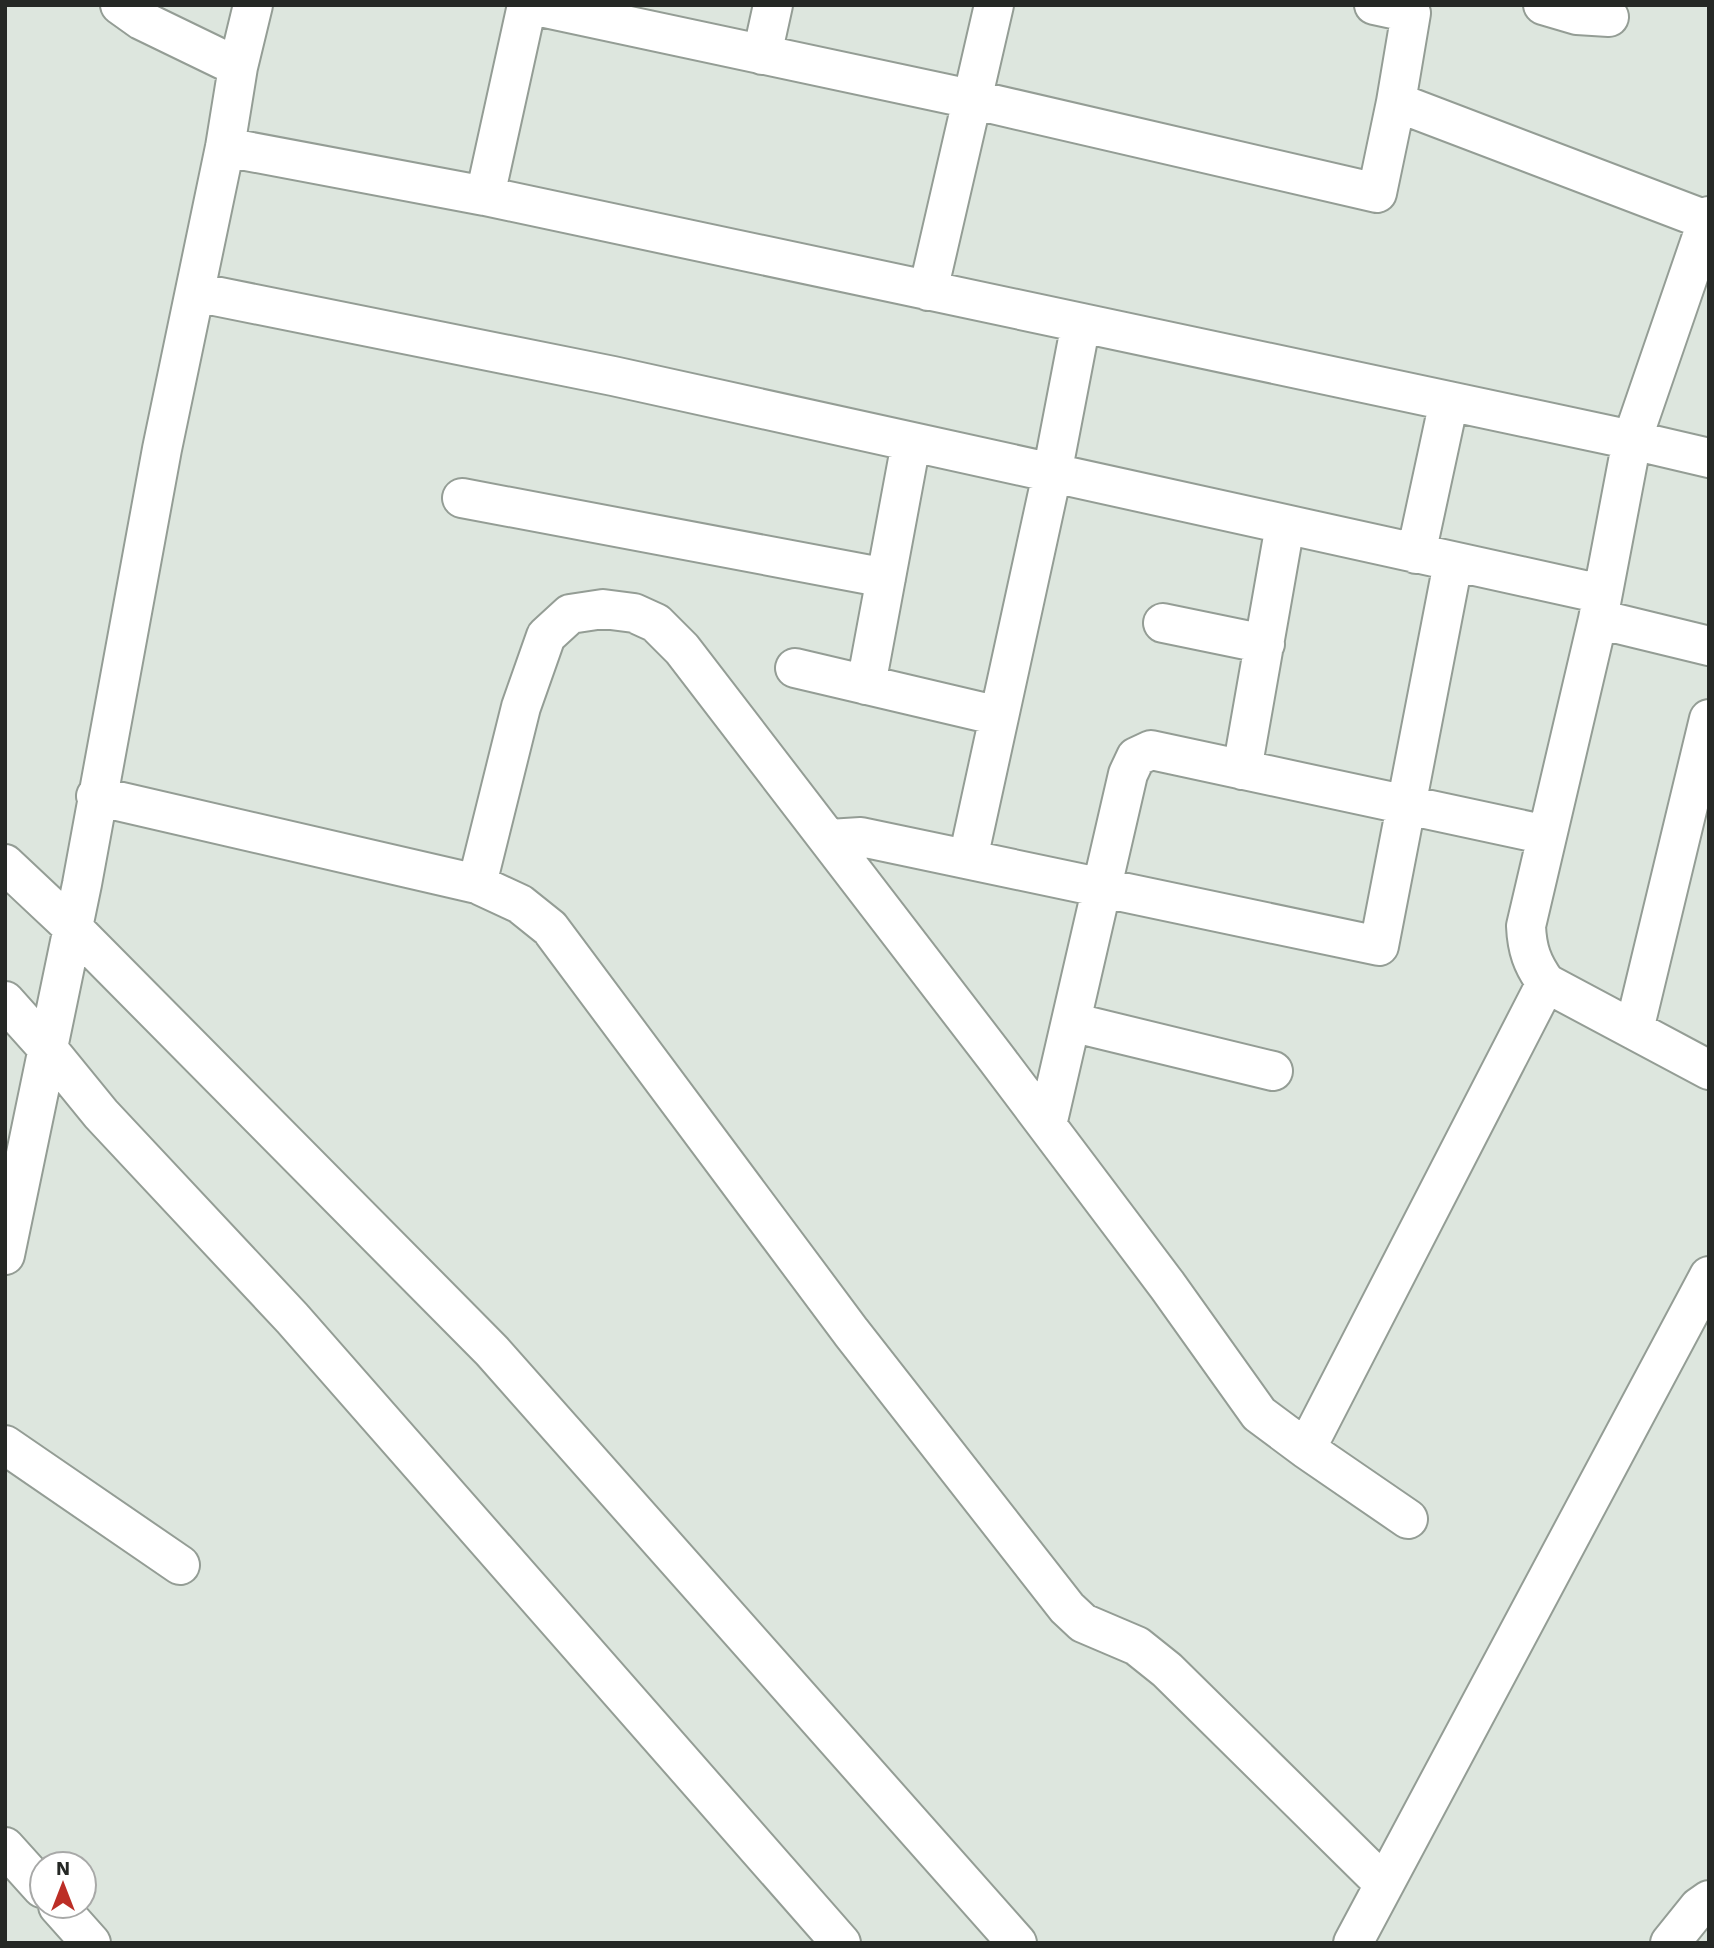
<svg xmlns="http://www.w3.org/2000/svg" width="1714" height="1948" font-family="'Work Sans',sans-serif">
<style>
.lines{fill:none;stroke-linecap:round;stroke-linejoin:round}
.minor-casing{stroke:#949d95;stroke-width:42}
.minor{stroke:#fff;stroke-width:38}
</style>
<rect width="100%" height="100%" fill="#dde6de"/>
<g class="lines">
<defs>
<path id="minor" d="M120 5 141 20 238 67
M531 5 971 99 1377 193 1396 102
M1374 5 1411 13 1396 102 1706 220
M1543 5 1577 15 1609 17
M762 55 773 5
M225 147 485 196 1632 440 1709 458
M485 196 527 5
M1709 216 1632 440 1598 619 1709 646
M928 291 994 5
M195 292 613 376 1602 594
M462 498 886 578
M1416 554 1449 401
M1163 623 1265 644
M795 668 999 716
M866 685 911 443
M1242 770 1285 525
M96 796 477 884 520 904 550 928 851 1332 1067 1608 1083 1623 1137 1646 1167 1670 1384 1884
M829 839 861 837 1379 946 1453 563
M968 859 1052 474 1081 323
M5 864 72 927 492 1351 1017 1943
M477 884 521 707 546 636 570 614 603 609 634 613 656 623 682 649 996 1058 1167 1285 1259 1414 1306 1449 1546 983 1709 1070
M1546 983C1532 964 1527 949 1526 926L1598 619
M5 1001 48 1049 101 1114 292 1318 841 1943
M1071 1022 1273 1071
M1634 1030 1709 719
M1047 1125 1128 774 1136 757 1151 750 1547 835
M5 1255 82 884 162 449 225 147 238 67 253 5
M5 1445 180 1565
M1306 1449 1408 1519
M5 1847 42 1888
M58 1906 91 1943
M1353 1943 1709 1276
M1670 1943 1699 1907 1709 1900"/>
</defs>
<use href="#minor" class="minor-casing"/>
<use href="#minor" class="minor"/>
</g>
<rect width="1714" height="1948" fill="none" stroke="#252825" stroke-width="14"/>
<g transform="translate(63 1885)"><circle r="33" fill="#ffffff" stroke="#a8a9a8" stroke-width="2"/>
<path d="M0-5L12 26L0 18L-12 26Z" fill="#bc2e26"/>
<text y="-10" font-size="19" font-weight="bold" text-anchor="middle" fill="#252825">N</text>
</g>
</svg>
